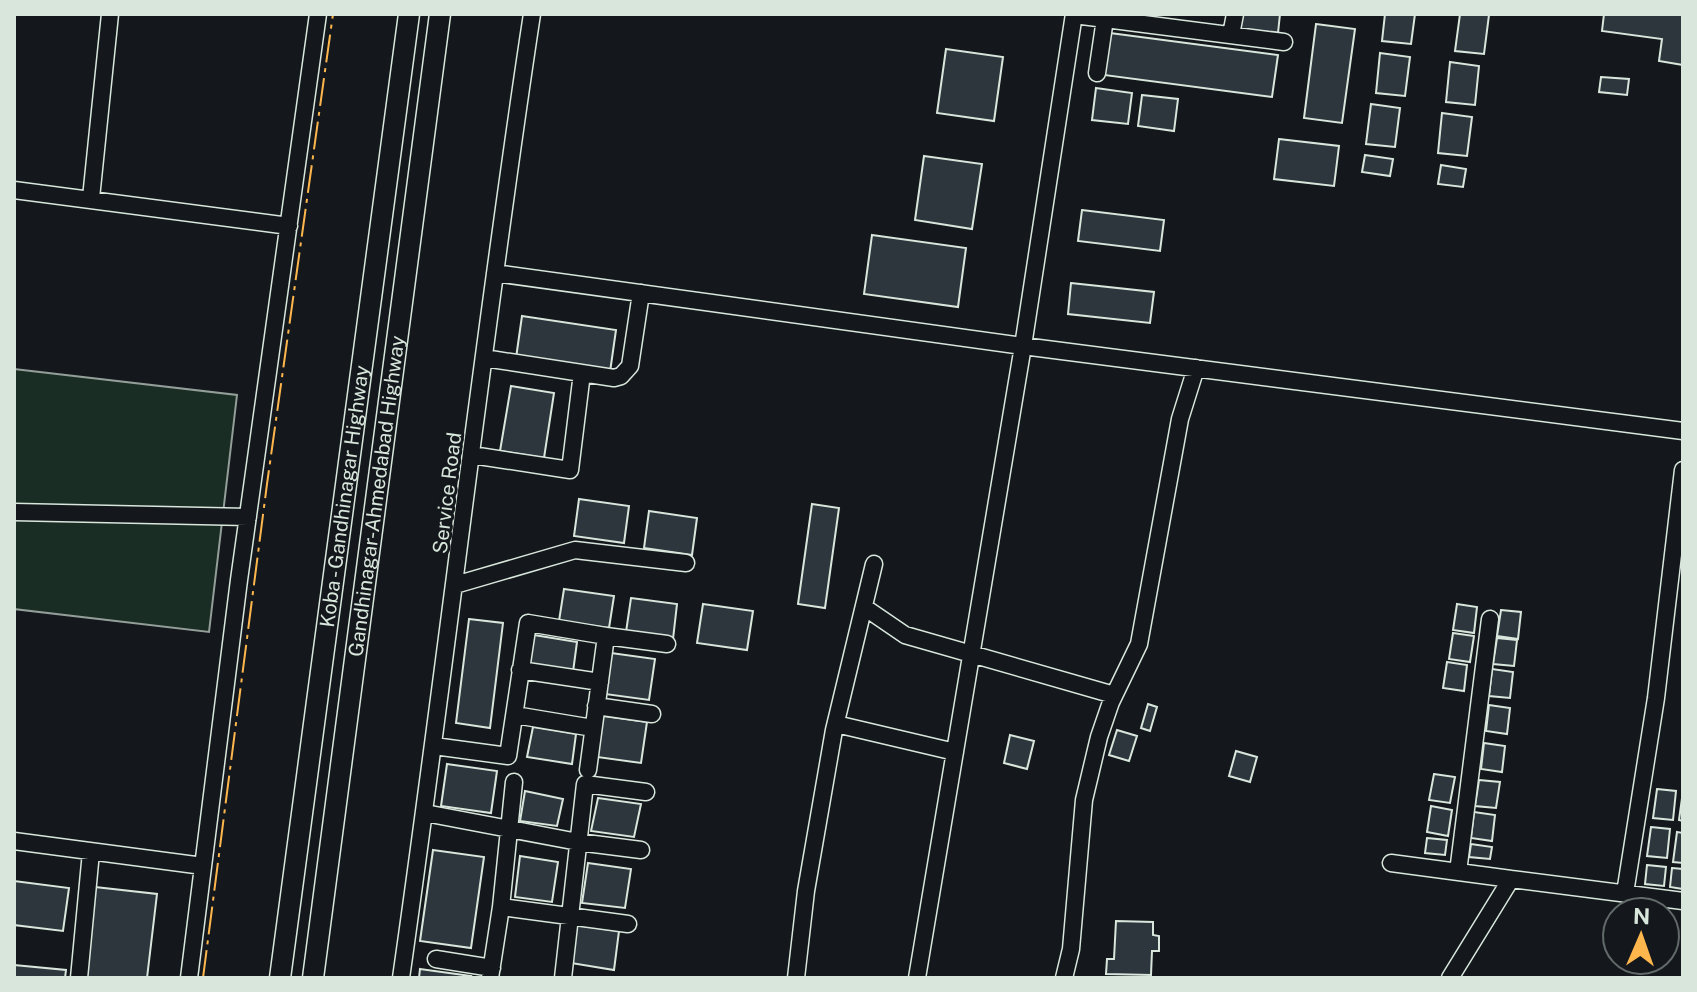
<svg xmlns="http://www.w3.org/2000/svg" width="1697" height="992" font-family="'Public Sans',sans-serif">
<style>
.green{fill:#1a2d24;stroke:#939e99;stroke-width:2}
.building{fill:#2c363c;stroke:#d8e6dc;stroke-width:2}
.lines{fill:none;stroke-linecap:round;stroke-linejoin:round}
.minor-casing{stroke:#d8e6dc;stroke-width:19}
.major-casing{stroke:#d8e6dc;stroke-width:23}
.minor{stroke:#14181c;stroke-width:16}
.major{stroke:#14181c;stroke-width:20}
.power{stroke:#ffb74d;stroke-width:2;stroke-dasharray:28 6 4 6;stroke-linecap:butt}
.labels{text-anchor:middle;stroke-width:6;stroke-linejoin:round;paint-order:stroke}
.street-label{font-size:20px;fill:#d8e6dc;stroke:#14181c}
</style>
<rect width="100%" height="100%" fill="#14181c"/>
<path class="green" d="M14 369 237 395 209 632 14 609Z"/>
<path class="building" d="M1242 14H1280L1278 33 1240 29Z
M1385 14H1415L1411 44 1382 41Z
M1460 14 1489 15 1484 54 1455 51Z
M1604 14H1683V65L1659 61 1662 39 1602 31Z
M1316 24 1355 29 1342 123 1304 118Z
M1110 33 1278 55 1272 97 1104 75Z
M946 49 1003 57 994 121 937 113Z
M1380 53 1410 57 1405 96 1376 93Z
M1450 62 1479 66 1475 105 1446 102Z
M1601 77 1629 79 1627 95 1599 92Z
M1096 88 1132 93 1128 124 1092 120Z
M1142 95 1178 99 1174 131 1138 126Z
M1371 104 1400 108 1395 147 1366 144Z
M1442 113 1472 117 1467 156 1438 153Z
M1279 139 1339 146 1334 186 1274 179Z
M1365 155 1393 159 1390 176 1362 172Z
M924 156 982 164 972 229 915 220Z
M1441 165 1466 169 1463 187 1438 184Z
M1082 210 1164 220 1160 251 1078 241Z
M872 235 966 248 958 307 864 294Z
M1071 283 1154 292 1150 323 1068 314Z
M522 316 616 330 610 372 516 358Z
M511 386 554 393 544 458 500 451Z
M579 499 629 506 624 543 574 536Z
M812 504 839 508 825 608 798 604Z
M649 511 697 518 692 555 644 548Z
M564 589 614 596 609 628 559 621Z
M631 598 677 604 673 639 626 632Z
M703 604 753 611 747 650 697 643Z
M1457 604 1477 607 1474 633 1453 630Z
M1501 610 1521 612 1518 639 1497 636Z
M469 619 503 623 490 728 456 723Z
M1453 633 1474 636 1470 662 1449 659Z
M534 635 577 642 573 672 528 665Z
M1497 638 1517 640 1514 666 1493 664Z
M611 653 655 659 649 700 605 694Z
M1447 662 1467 665 1464 691 1443 688Z
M1492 669 1513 672 1510 698 1489 696Z
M1148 704 1157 707 1150 731 1141 728Z
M1489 705 1510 708 1507 734 1486 731Z
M603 716 647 722 641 763 597 757Z
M533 727 576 734 572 764 527 757Z
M1117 730 1137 736 1129 761 1109 755Z
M1010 735 1034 741 1027 769 1004 763Z
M1484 743 1505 746 1502 772 1481 769Z
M1236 751 1257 757 1250 782 1229 776Z
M447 764 497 771 491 813 441 806Z
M1434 774 1455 777 1450 803 1429 800Z
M1479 780 1500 782 1496 808 1475 806Z
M1657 789 1676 791 1673 820 1653 818Z
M525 791 563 799 557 826 520 821Z
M1683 791V821L1679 820Z
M598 798 641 804 634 837 591 831Z
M1431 806 1452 810 1448 836 1427 832Z
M1474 812 1495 815 1492 841 1471 838Z
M1651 827 1670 829 1667 858 1647 856Z
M1677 832 1683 833V863L1673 862Z
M1427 838 1447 840 1445 855 1425 853Z
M1471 844 1492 847 1490 859 1469 857Z
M433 850 484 857 471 948 420 941Z
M520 856 558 862 552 902 515 897Z
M588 863 631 869 625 908 582 903Z
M1647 865 1666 867 1664 886 1645 884Z
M1672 868 1683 869V889L1670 887Z
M14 881 69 888 63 931 14 925Z
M95 887 157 894 147 978H84Z
M1116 921 1153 922V935L1159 936V951H1152L1151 975 1106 974 1107 959H1114Z
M576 925 619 931 614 970 571 963Z
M14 965 66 970 65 978H14Z
M420 969 471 976 470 978H419Z"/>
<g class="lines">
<defs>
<path id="minor" d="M1074 15 1284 42
M1231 35 1235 14
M1097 73 1105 19
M14 190 289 226
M91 198 110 14
M495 273 1023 346 1683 431
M484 358 614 378 621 376 630 366 641 293
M472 455 570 470 582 373
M14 512 248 517
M455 585 575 550 686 563
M864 607 905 635 1114 695
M606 636 667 644
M520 670 600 682
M596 706 652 714
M515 715 593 728
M836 724 955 752
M434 746 508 756 528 623 606 636 588 770
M425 813 578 842 641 850
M14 841 203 866
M1391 863 1511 879
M1458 872 1490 619
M1625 893 1656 698 1683 470
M501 907 628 924
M436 959 492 968
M79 978 91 852
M189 978 239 580 318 14
M401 978C447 657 483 335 532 14
M490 978 501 907 514 782
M563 978 585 784 646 792
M796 978 806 891 834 730 874 564
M917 978 1023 346 1074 14
M1064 978 1071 949 1084 800 1099 737 1111 702 1139 644 1180 419 1196 368
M1450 978 1511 879 1683 901"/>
<g id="major">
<path id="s1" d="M280 978 409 14"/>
<path id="s2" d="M313 978 440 14"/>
</g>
</defs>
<use href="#minor" class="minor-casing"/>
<use href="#major" class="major-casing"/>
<use href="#minor" class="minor"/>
<use href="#major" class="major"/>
<path class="power" d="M203 978 267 484 333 14"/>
</g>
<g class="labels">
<g class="street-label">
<text transform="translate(447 493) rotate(-83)" y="7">Service Road</text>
<text dy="7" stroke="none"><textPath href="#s1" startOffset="486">Koba - Gandhinagar Highway</textPath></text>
<text dy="7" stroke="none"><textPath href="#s2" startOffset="486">Gandhinagar-Ahmedabad Highway</textPath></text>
</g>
</g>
<rect width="1697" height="992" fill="none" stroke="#d8e6dc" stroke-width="32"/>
<g transform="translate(1641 936) rotate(2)"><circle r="38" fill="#14181c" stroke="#626a69" stroke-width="2"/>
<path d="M0-6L14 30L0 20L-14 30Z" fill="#ffb74d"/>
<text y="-12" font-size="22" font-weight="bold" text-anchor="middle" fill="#d8e6dc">N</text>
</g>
</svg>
